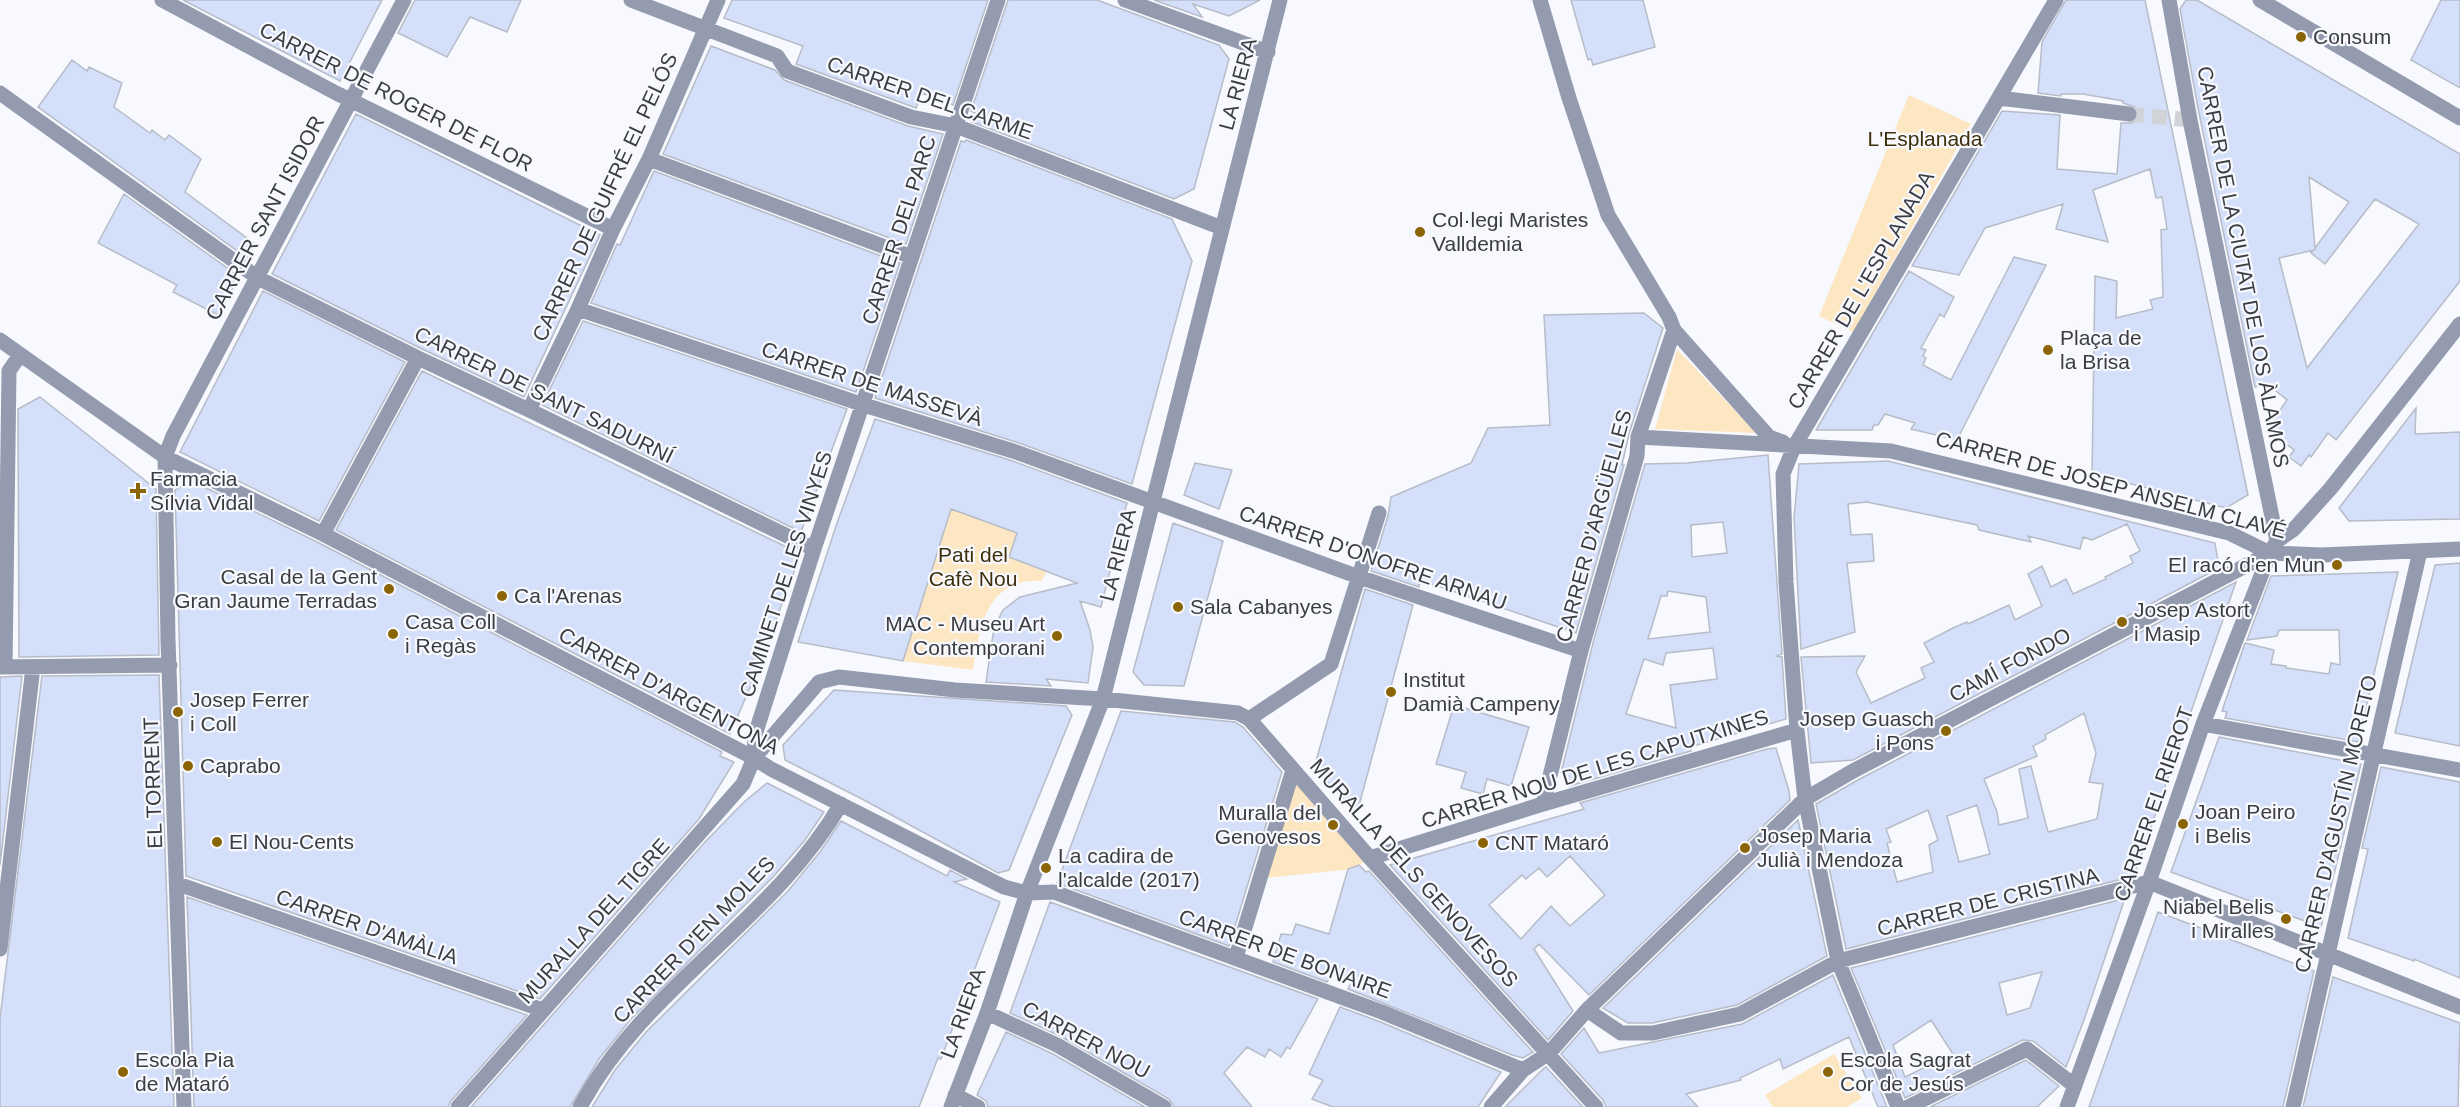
<svg xmlns="http://www.w3.org/2000/svg" width="2460" height="1107" font-family="Helvetica,sans-serif">
<style>
.green{fill:#fce7c2}
.building{fill:#d4dff9;stroke:#b7bcc8;stroke-width:1.5;fill-rule:evenodd}
.lines{fill:none;stroke-linecap:round;stroke-linejoin:round}
.minor-tunnel{stroke:#d1d3d8;stroke-width:15;stroke-dasharray:15 8;stroke-linecap:butt}
.minor{stroke:#949bae;stroke-width:15}
.poi-dot{fill:#8b6505;stroke:#f7f9fe;stroke-width:2}
.labels{text-anchor:middle;stroke-width:4.5;stroke-linejoin:round;paint-order:stroke}
.poi-label{font-size:21px;fill:#3b3d42;stroke:#f7f9fe;text-anchor:start}
.street-label{font-size:21px;fill:#3b3d42;stroke:#f7f9fe}
.park-label{font-size:21px;fill:#402f0b;stroke:#f7f9fe}
</style>
<rect width="100%" height="100%" fill="#f7f9fe"/>
<path class="green" d="M1909 95 1971 124 1853 332 1819 316Z
M1677 349 1756 433 1655 429Z
M951 509 1017 533 1010 558 1046 572 1042 581C985 578 980 628 973 670L903 661Z
M1287 774 1364 862 1353 869 1266 878Z
M1834 1054 1862 1098 1847 1107H1773L1765 1095Z"/>
<path class="building" d="M183 0H382L340 81Z
M415 0H521L507 32 470 17 447 57 398 33Z
M732 0H988L953 105 922 93 916 108 796 64 803 46 724 18Z
M1008 0H1097L1219 45 1229 59 1194 189 1174 199 972 122 975 113 971 111Z
M1154 0H1260L1229 16 1193 4 1202 17Z
M1571 0H1643L1655 47 1593 65 1591 59 1588 60Z
M2066 0H2145L2248 495 2226 508 2092 474 2095 276 2117 281 2116 318 2153 309 2150 300 2163 297 2161 230 2167 229 2162 197 2156 198 2150 169 2093 190 2108 242 2056 229 2063 204 1985 228 1959 275 1912 266 2002 111 2060 115 2057 169 2117 174 2121 123H2132L2136 120 2139 115 2135 107 2123 103V101L2083 94H2061V96L2038 93 2042 42Z
M2186 0H2197L2460 154V281L2336 440 2328 433 2311 457 2309 455 2301 466 2289 457 2294 450 2280 439 2283 434 2270 424 2287 400 2267 384 2255 387 2198 108 2180 9ZM2309 177 2349 202 2315 248ZM2375 199 2419 224 2307 368 2279 258 2314 250 2311 253 2325 264Z
M2441 0H2460V88L2411 60Z
M711 46 775 70 784 80 908 126 943 134 906 244 663 154Z
M72 60 87 71 89 67 122 83 114 107 150 133 152 130 165 140 169 135 201 159 185 192 255 244 247 258 38 107Z
M356 114 600 235 524 397 422 349 272 274Z
M966 140 1172 219 1192 261 1132 484 1016 442 875 398 961 141 965 142Z
M654 171 900 263 856 392 591 303 617 244 620 245Z
M124 194 237 275 232 284 234 286 218 315 173 292 177 285 98 243Z
M2014 257 2046 265 1957 440 1911 429 1915 423 1885 414 1878 425H1874L1872 430H1816L1909 271 1954 297 1944 317 1940 314 1921 348 1926 350 1923 356 1926 358 1923 365 1951 380Z
M263 291 405 362 319 521 180 452Z
M1644 313 1663 328 1629 434 1622 465H1624L1576 633 1420 580 1419 587 1371 571 1388 516 1391 497 1471 463 1488 428 1550 425 1544 315Z
M583 321 847 409 801 532 542 405Z
M422 371 801 554 749 690 730 734 336 530Z
M40 397 156 489 159 655 19 657 18 409Z
M2416 408 2415 434 2460 432V519L2349 521 2339 508Z
M875 419 1010 460 1127 503 1101 607 1080 601 1090 630 1093 647 1088 683 1046 679 1051 686 986 682 994 628 1003 610 1020 597 1077 583 1009 557 1017 533 951 509 903 661 798 642 837 523Z
M1768 455 1782 654 1776 656 1782 657 1786 719 1690 747 1691 751 1569 786 1561 773 1594 639 1645 464 1686 463ZM1723 522 1727 553 1692 557 1691 525ZM1668 591 1706 597 1710 632 1648 639 1661 596H1667ZM1713 648 1717 679 1670 685 1676 728 1626 714 1644 659 1663 665 1666 653Z
M1888 461 2215 543 2219 568 1853 760 1811 763 1801 657 1865 656 1856 672 1871 703 1925 678 1921 668 1934 662 1924 643 1953 628 1967 622 1968 624 2009 605 2015 620 2042 606 2028 574 2042 566 2051 587 2066 579 2073 594 2106 579 2105 577 2133 563 2130 556 2140 551 2127 524 2092 540 2083 537 2080 549 2028 536 2031 542 1979 530 1977 525 1867 502 1848 504 1851 535 1872 534 1874 561 1847 563 1855 632 1801 649 1794 518 1799 464Z
M1195 463 1232 470 1219 509 1184 495Z
M192 481 319 543 722 752 720 756 734 762 699 819 540 999 186 876 175 490Z
M1173 523 1223 541 1184 686 1144 685 1133 672Z
M2460 563V746L2395 733 2435 565Z
M2398 572 2358 742 2225 718 2227 712 2222 711 2245 643 2274 650 2271 664 2286 666V668L2329 674 2331 663 2340 665 2339 630H2279L2277 636 2247 640 2271 576Z
M2236 582 2134 876 1846 949 1816 804 1858 780ZM2084 713 2096 753 2089 782 2103 784 2097 819 2048 832 2031 766 2019 769 2028 818 1999 825 1997 812 1984 779 2037 756 2033 746 2046 739 2045 735ZM1977 805 1990 854 1959 862 1947 816ZM1928 810 1938 840 1929 845 1933 872 1897 882 1887 843 1891 842 1886 829Z
M1365 589 1413 605 1357 813 1314 768Z
M159 675 174 1107H0V1018L42 676Z
M22 676 0 865V677Z
M834 690 1066 706 1072 715 1009 870 998 873 864 800 785 760 783 745Z
M1454 705 1529 727 1511 786 1487 779 1483 794 1461 788 1466 772 1436 764Z
M1121 711 1235 722 1243 727 1282 772 1229 946 1057 883Z
M2219 737 2361 764 2321 927 2171 872Z
M1776 748 1789 791 1790 800 1589 995 1539 944 1534 949 1573 1011 1548 1040 1390 865 1584 809 1580 803 1767 749ZM1570 856 1605 895 1570 926 1551 906 1521 939 1489 905 1522 875 1526 879 1539 868 1547 877Z
M2381 767 2460 782V978L2414 959V961L2348 938 2368 849 2362 848Z
M767 783 824 812 805 840 773 877 631 1019 599 1059 570 1107H471L705 842 744 802Z
M1798 820 1827 956 1737 1005 1652 1023H1628L1603 1008Z
M841 821 947 876 950 870 967 879 954 882 1000 902 941 1059 938 1058 919 1107H592L615 1070 646 1032 788 891 820 852Z
M1359 865 1366 872 1369 871 1533 1052 1523 1058 1512 1055 1348 989 1351 983 1332 973 1327 982 1273 962 1281 934 1292 935 1296 924 1329 934 1348 869Z
M187 897 527 1015 451 1101 448 1107H194Z
M2123 899 2124 901 2084 1020 2066 1067 2033 1041 2023 1040 1905 1098 1851 968ZM2042 972 2030 1008 2007 1015 1999 983ZM1931 1020 1953 1054 1905 1077 1893 1045Z
M1050 902 1318 999 1290 1049 1287 1047 1281 1057 1269 1049 1265 1057 1247 1047 1224 1073 1252 1107H1174L1169 1099 1062 1037 1010 1013Z
M2158 912 2314 971 2283 1107H2089Z
M1833 975 1887 1107H1878L1849 1037 1783 1069 1780 1059 1740 1078 1741 1080 1686 1094 1698 1107H1606L1603 1100 1561 1054 1584 1028 1599 1053 1742 1024Z
M2333 977 2460 1023 2458 1107H2303Z
M1340 1007 1378 1021 1501 1072 1478 1107H1333L1312 1099 1323 1080 1309 1074Z
M1006 1032 1053 1054 1145 1107H988L986 1101 977 1095Z
M2026 1060 2059 1086 2037 1107H1930Z
M1546 1067 1583 1107H1505L1544 1068Z"/>
<g class="lines">
<path class="minor-tunnel" d="M2129 114 2190 120"/>
<path class="minor" d="M162 0 336 93 613 229
M631 0 777 56 787 71 911 117 956 126 1222 228
M1125 0 1268 52
M1540 0 1569 98 1608 215 1669 317 1674 330 1769 437 1783 442
M2169 0 2190 120 2277 541
M2260 0 2460 118
M0 93 258 278 418 358 529 410 814 549
M1999 98 2129 114
M649 159 912 257
M578 309 864 405 1013 451 1359 577 1581 651
M0 340 165 457 323 534 754 758 771 769 1004 887 1027 893 1054 892 1382 1012 1523 1070
M529 410 578 309 613 229 649 159 718 0
M1638 437 1891 451 2229 533 2270 553 2322 555 2460 549
M323 534 418 358
M2272 549 2277 541 2294 529 2331 488 2460 324
M0 667 170 665
M5 667 9 371 20 355
M1249 719 1331 664 1379 513
M2203 724 2460 770
M754 758 819 682 839 677 955 690 1103 699 1238 713 1249 719 1258 729 1370 858 1596 1107
M1543 804 1581 651 1637 456 1638 437 1674 330
M1370 858 1543 804 1797 730
M178 884 543 1010
M0 949 33 667
M1236 957 1293 770
M1587 1010 1621 1033H1653L1740 1014 1838 961 2149 882 2460 1007
M987 1013 1057 1045 1164 1107
M955 1095 978 1107
M184 1107 168 640 165 457 173 436 404 0
M458 1107 743 784 754 758 755 735 814 549 998 0
M580 1107C644 987 773 921 841 804
M951 1107 987 1013 1027 893 1103 699 1280 0
M1491 1107 1523 1070 1549 1053 1587 1010 1805 799 1853 771 2270 553 2203 724 2149 882 2067 1107
M1898 1107 1838 961 1805 799 1797 730 1786 582 1783 474 1794 447 2056 0
M1908 1107 2027 1049 2075 1086
M2293 1107 2420 551"/>
</g>
<g class="poi-dot">
<circle cx="2301" cy="37" r="6"/>
<circle cx="1420" cy="232" r="6"/>
<circle cx="2048" cy="350" r="6"/>
<path d="M135 482h6v6h6v6h-6v6h-6v-6h-6v-6h6z"/>
<circle cx="2337" cy="565" r="6"/>
<circle cx="389" cy="589" r="6"/>
<circle cx="502" cy="596" r="6"/>
<circle cx="1178" cy="607" r="6"/>
<circle cx="2122" cy="622" r="6"/>
<circle cx="393" cy="634" r="6"/>
<circle cx="1057" cy="636" r="6"/>
<circle cx="1391" cy="692" r="6"/>
<circle cx="178" cy="712" r="6"/>
<circle cx="1946" cy="731" r="6"/>
<circle cx="188" cy="766" r="6"/>
<circle cx="2183" cy="824" r="6"/>
<circle cx="1333" cy="825" r="6"/>
<circle cx="217" cy="842" r="6"/>
<circle cx="1483" cy="843" r="6"/>
<circle cx="1745" cy="848" r="6"/>
<circle cx="1046" cy="868" r="6"/>
<circle cx="2286" cy="919" r="6"/>
<circle cx="123" cy="1072" r="6"/>
<circle cx="1828" cy="1072" r="6"/>
</g>
<g class="labels">
<g class="poi-label">
<text x="2313" y="44">Consum</text>
<text x="1432" y="227">Col·legi Maristes<tspan x="1432" dy="24">Valldemia</tspan></text>
<text x="2060" y="345">Plaça de<tspan x="2060" dy="24">la Brisa</tspan></text>
<text x="150" y="486">Farmacia<tspan x="150" dy="24">Sílvia Vidal</tspan></text>
<text x="2325" y="572" text-anchor="end">El racó d'en Mun</text>
<text x="377" y="584" text-anchor="end">Casal de la Gent<tspan x="377" dy="24">Gran Jaume Terradas</tspan></text>
<text x="514" y="603">Ca l'Arenas</text>
<text x="1190" y="614">Sala Cabanyes</text>
<text x="2134" y="617">Josep Astort<tspan x="2134" dy="24">i Masip</tspan></text>
<text x="405" y="629">Casa Coll<tspan x="405" dy="24">i Regàs</tspan></text>
<text x="1045" y="631" text-anchor="end">MAC - Museu Art<tspan x="1045" dy="24">Contemporani</tspan></text>
<text x="1403" y="687">Institut<tspan x="1403" dy="24">Damià Campeny</tspan></text>
<text x="190" y="707">Josep Ferrer<tspan x="190" dy="24">i Coll</tspan></text>
<text x="1934" y="726" text-anchor="end">Josep Guasch<tspan x="1934" dy="24">i Pons</tspan></text>
<text x="200" y="773">Caprabo</text>
<text x="2195" y="819">Joan Peiro<tspan x="2195" dy="24">i Belis</tspan></text>
<text x="1321" y="820" text-anchor="end">Muralla del<tspan x="1321" dy="24">Genovesos</tspan></text>
<text x="1757" y="843">Josep Maria<tspan x="1757" dy="24">Julià i Mendoza</tspan></text>
<text x="229" y="849">El Nou-Cents</text>
<text x="1495" y="850">CNT Mataró</text>
<text x="1058" y="863">La cadira de<tspan x="1058" dy="24">l'alcalde (2017)</tspan></text>
<text x="2274" y="914" text-anchor="end">Niabel Belis<tspan x="2274" dy="24">i Miralles</tspan></text>
<text x="135" y="1067">Escola Pia<tspan x="135" dy="24">de Mataró</tspan></text>
<text x="1840" y="1067">Escola Sagrat<tspan x="1840" dy="24">Cor de Jesús</tspan></text>
</g>
<g class="street-label">
<text transform="translate(1238 84) rotate(-75)" y="7">LA RIERA</text>
<text transform="translate(396 97) rotate(27)" y="7">CARRER DE ROGER DE FLOR</text>
<text transform="translate(930 98) rotate(19)" y="7">CARRER DEL CARME</text>
<text transform="translate(605 197) rotate(-65)" y="7">CARRER DE GUIFRÉ EL PELÓS</text>
<text transform="translate(265 218) rotate(-62)" y="7">CARRER SANT ISIDOR</text>
<text transform="translate(899 230) rotate(-72)" y="7">CARRER DEL PARC</text>
<text transform="translate(2243 267) rotate(79)" y="7">CARRER DE LA CIUTAT DE LOS ÀLAMOS</text>
<text transform="translate(1861 290) rotate(-60)" y="7">CARRER DE L'ESPLANADA</text>
<text transform="translate(872 384) rotate(18)" y="7">CARRER DE MASSEVÀ</text>
<text transform="translate(544 395) rotate(26)" y="7">CARRER DE SANT SADURNÍ</text>
<text transform="translate(2111 485) rotate(15)" y="7">CARRER DE JOSEP ANSELM CLAVÉ</text>
<text transform="translate(1594 526) rotate(-75)" y="7">CARRER D'ARGÜELLES</text>
<text transform="translate(1118 555) rotate(-76)" y="7">LA RIERA</text>
<text transform="translate(1373 558) rotate(19)" y="7">CARRER D'ONOFRE ARNAU</text>
<text transform="translate(786 574) rotate(-72)" y="7">CAMINET DE LES VINYES</text>
<text transform="translate(2010 665) rotate(-28)" y="7">CAMÍ FONDO</text>
<text transform="translate(669 691) rotate(28)" y="7">CARRER D'ARGENTONA</text>
<text transform="translate(1595 769) rotate(-17)" y="7">CARRER NOU DE LES CAPUTXINES</text>
<text transform="translate(153 783) rotate(-92)" y="7">EL TORRENT</text>
<text transform="translate(2154 804) rotate(-71)" y="7">CARRER EL RIEROT</text>
<text transform="translate(2336 824) rotate(-77)" y="7">CARRER D'AGUSTÍN MORETO</text>
<text transform="translate(1414 873) rotate(48)" y="7">MURALLA DELS GENOVESOS</text>
<text transform="translate(1988 902) rotate(-14)" y="7">CARRER DE CRISTINA</text>
<text transform="translate(594 921) rotate(-48)" y="7">MURALLA DEL TIGRE</text>
<text transform="translate(367 927) rotate(19)" y="7">CARRER D'AMÀLIA</text>
<text transform="translate(694 940) rotate(-46)" y="7">CARRER D'EN MOLES</text>
<text transform="translate(1285 954) rotate(20)" y="7">CARRER DE BONAIRE</text>
<text transform="translate(963 1013) rotate(-70)" y="7">LA RIERA</text>
<text transform="translate(1086 1040) rotate(28)" y="7">CARRER NOU</text>
</g>
<g class="park-label">
<text x="1925" y="146">L'Esplanada</text>
<text x="973" y="562">Pati del<tspan x="973" dy="24">Cafè Nou</tspan></text>
</g>
</g>
</svg>
